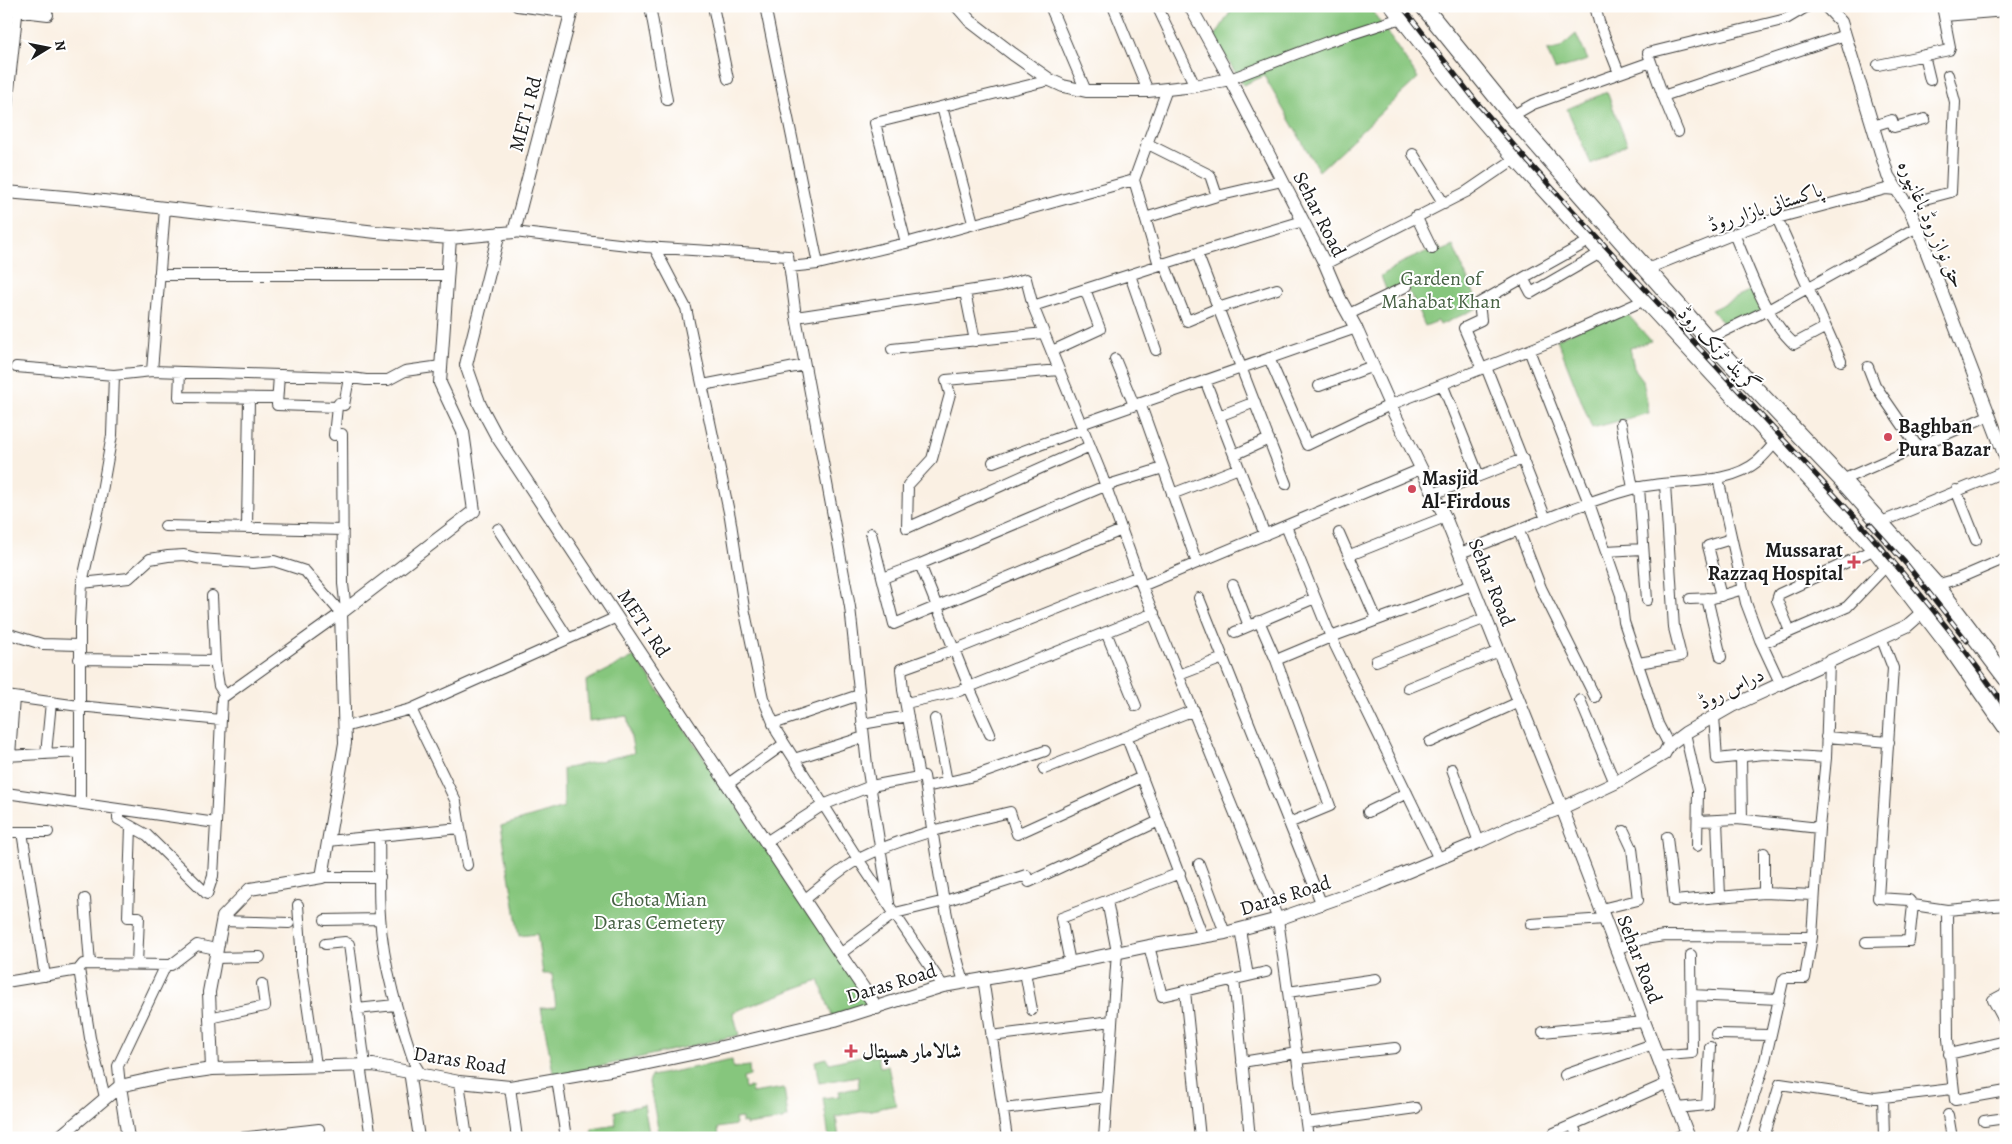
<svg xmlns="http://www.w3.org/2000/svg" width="2012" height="1144" font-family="Alegreya,Amiri,serif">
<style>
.green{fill:#86c67d;stroke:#51714c}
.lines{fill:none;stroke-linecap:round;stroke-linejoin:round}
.minor-casing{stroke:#3d3c3a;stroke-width:12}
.tertiary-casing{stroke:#3d3c3a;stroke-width:14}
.primary-casing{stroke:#3d3c3a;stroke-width:18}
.minor{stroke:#fff;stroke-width:10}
.tertiary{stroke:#fff;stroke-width:12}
.primary{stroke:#fff;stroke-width:16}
.rail-casing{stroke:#1c1c1c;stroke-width:5}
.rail{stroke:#fff;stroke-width:3;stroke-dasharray:9;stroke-linecap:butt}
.poi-dot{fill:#d1495b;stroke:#fff;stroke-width:2}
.labels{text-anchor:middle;stroke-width:4;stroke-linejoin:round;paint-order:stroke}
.street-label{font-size:20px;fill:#1c1c1c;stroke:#fff}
.park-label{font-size:20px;fill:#466043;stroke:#fff}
.poi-label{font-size:20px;font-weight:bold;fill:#1c1c1c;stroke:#fff;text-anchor:start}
</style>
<rect width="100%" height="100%" fill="#fff"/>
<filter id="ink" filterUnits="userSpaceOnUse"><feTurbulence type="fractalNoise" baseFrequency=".02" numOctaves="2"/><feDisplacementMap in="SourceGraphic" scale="10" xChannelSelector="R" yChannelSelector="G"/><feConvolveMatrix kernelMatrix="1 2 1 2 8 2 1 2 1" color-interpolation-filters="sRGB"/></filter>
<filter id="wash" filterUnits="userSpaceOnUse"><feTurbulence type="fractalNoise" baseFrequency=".0096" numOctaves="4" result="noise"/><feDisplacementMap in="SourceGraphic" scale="20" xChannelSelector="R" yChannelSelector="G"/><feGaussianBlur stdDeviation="1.12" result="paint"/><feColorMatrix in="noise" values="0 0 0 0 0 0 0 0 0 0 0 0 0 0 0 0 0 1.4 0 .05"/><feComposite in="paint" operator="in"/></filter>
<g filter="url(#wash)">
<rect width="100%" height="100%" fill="#faf0e3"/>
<path class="green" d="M1234 6H1369L1418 78 1319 171 1264 76 1243 85 1214 38Z
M1576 34 1588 60 1555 70 1547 51 1560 48Z
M1607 92 1627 144 1591 164 1567 109Z
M1439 246 1441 251 1453 246 1480 307 1440 325 1438 321 1425 326 1407 286 1388 295 1381 276 1401 263Z
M1755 289 1766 308 1728 328 1711 310Z
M1624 310 1651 341 1630 348 1634 368 1643 380 1649 413 1592 428 1557 339Z
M635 656 873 1006 832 1016 819 980 733 1012 739 1035 554 1077 541 1008 556 1007 552 974H543L537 934 519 936 501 826 564 807 563 769 634 753 627 716 589 721 586 681Z
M870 1054 871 1057 878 1056 880 1067 888 1066 896 1105 836 1117 839 1138H829L823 1098 840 1096 839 1091 859 1088 858 1076 819 1083 815 1061 827 1058 829 1063Z
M732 1060 733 1068 749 1066 750 1076 743 1078 745 1088 751 1087 752 1093 784 1088 788 1117 782 1120 746 1125V1122L742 1123V1118L735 1119 736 1125 718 1128 719 1138H660L649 1083 651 1076Z
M644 1105 650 1138H593L592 1129 616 1125 615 1111Z"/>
</g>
<g filter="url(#ink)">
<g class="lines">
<defs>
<path id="minor" d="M517 6 571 13
M650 6 667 100
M713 6 728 79
M765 6 818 264
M1050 6 1086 91
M1113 6 1148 91
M1157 6 1195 86
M1595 6 1599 22 1619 73
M6 10 48 15
M1944 16 2006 11
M1924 55 1930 80
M1651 62 1663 96 1845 35
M1878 65 1949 50 1950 47 1942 6
M1230 79 1327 42 1401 18
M1663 96 1678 132
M942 107 973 223
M1512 116 1533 104 1651 62 1648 53 1786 19 1808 6
M6 117 18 6
M1873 126 1892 120 1894 127 1925 119
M1146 143 1210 175 1217 196
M1413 154 1444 204
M1906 204 1951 192 1955 102 1948 75
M1416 216 1432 249
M1145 218 1217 196 1282 181
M1777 218 1841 361
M514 232 645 247 788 256 796 317 850 607 867 765 889 903
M1734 234C1750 271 1764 316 1794 344L1826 327
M906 243 875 123 1050 80
M654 247 686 308 730 517 744 608 763 698 777 732 858 859 943 986
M1197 253 1286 484
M1164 263 1187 321 1218 308 1277 289
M1325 264 1466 192 1516 158
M1159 265 1134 180 1167 89
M789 267 818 264 906 243 1134 180
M1647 269 1734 234 1777 218 1886 189 1896 190
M159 275H447
M1130 275 1156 350
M1523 278 1591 240
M965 292 975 341
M1033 306 1197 253 1303 221
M1349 314 1407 286
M796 317 1001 286 1026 279 1033 306 1101 473 1142 586 1278 919 1308 1138
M1708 339 1768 310 1917 227
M892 349 1044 333
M1529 350 1589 503 1621 595 1624 622 1658 724 1669 745
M1052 351 1100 329 1085 289
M1269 358 1307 445 1390 405 1557 339 1645 300
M1115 359 1134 405
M16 367 114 375 152 371 165 208
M1486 367 1546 519
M1868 367 1875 385 1917 446
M1482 369 1464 328 1481 320 1479 303 1523 278 1531 293 1602 252
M1059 370 946 380 950 394 932 459 908 485 907 528 1090 446
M152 371 344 377 366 380H388L405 371 441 366
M180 372 179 397 277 398
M279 375 277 405 337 407
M1205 380 1265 535
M703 385 805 365
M1319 386 1373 366
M1443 386 1479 476
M1140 403 1197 563
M1219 416 1255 402
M1081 424 1356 328
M1621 424 1633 488
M1234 455 1269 439
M993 462 1083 429
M1718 478 1746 603 1760 640 1781 685
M1842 480 1990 415
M1639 487 1647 600
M1956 490 1976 540
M1172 494 1239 468
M1433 494 1523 459
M1879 523 2006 471
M165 526 343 530
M1286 526 1331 637 1439 859
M247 528 249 398
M498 529 568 638
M1519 531 1541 588 1595 697
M871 533 894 624 1122 530
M1339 533 1377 620
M1606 551 1643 549
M1460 553C1517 532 1573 505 1632 489 1671 478 1726 488 1758 461 1764 456 1770 448 1776 442
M1350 555 1445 517
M920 564 1105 486 1163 468
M883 578 920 564 969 687 990 734
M1233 585 1249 626
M1936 585 1957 579 2006 558
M1142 586 1421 469
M212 596 215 661 219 686 225 695
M1721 596 1708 546 1731 539
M1199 598 1289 823
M1707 598 1721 657
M1690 599 1713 598 1743 589
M346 610 343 584 342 434 334 435 337 407 339 403 344 405 349 378
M1259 621 1276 660 1330 806 1289 823 1322 905
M1790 631 1777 600 1779 594 1875 549
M1106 632 1136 706
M1235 632 1315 598
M6 633 42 644 79 645
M1881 637 1893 668 1878 898 1909 900 1913 905 1947 910 2006 905
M1762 644 1847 607 1887 565
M79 659 215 661
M1276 660 1331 637 1472 585
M1376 661 1486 618
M1638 663 1681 656 1674 628 1665 484
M1179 675 1223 658
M1408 688 1499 651
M6 696 79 706 221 720
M1580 700 1615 783
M906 703 959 691 1154 613
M411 709 456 802 460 828
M1714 716 1717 759 1764 754 1826 758
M935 719 947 782
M773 724 859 695
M862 724 908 716
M344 727 411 709 617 617
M1685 733 1698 790 1697 846
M1826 737 1889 742
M1127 738 1203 937
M1430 742 1519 702
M46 754 51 702
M6 756 80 752
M10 756 14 697
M1741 756 1742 819
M794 759 864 737
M1044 769 1194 710
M1452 769 1479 842
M919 777 903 690 901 669 954 650 1139 576
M728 784 784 744
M926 787 974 776 1045 751
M6 793 216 823 222 698 341 613 305 571 274 561 253 563 201 559 184 555 168 556 150 559 129 578 82 583
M80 803V623L82 583 99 508 112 435 114 375
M118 809V819L147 835 207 894 213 876 216 823
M1368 812 1407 793
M1717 820 1720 897
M1698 821 1737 819 1819 828
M131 826 128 917H139L137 964
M6 832H48
M22 832 45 976
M379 836C380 863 378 890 380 916 383 967 399 1017 415 1065L420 1073
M1667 837 1674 901 1764 893 1814 895
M328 841 460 828 467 865
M766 842 823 805 871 786 924 776C935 845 943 916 964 982
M1199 864 1225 933
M322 877H380
M1764 893V853
M85 899 90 964
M804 900C822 886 840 869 859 859 906 835 960 824 1010 812L1017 834 1142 777
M298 905 301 947V962L316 1065
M1601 909 1638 900 1632 848 1624 831
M1947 910 1948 1039 1955 1100 2006 1091
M325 920 380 919
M222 921 289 923
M1531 924 1605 919
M1240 929 1248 976
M1866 942 1909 941 1913 905
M325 944 345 942 349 944 365 1065
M1149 946 1162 996 1266 972
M1616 949 1644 939 1664 936 1812 937
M840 954 895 913 945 901 1026 875 1029 882 1159 821
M215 958 260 957
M1070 963 1061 918 1180 873
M1025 972 1032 1010
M983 978 1007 1138
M1234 979 1250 1138
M6 982 79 970
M1185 991 1200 1138
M1288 992 1376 979
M2006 993 1993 1000 2006 1024
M1691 995 1778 999
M357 1009 395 1005
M209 1018 265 1006 262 984
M1543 1032 1644 1022
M1716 1034 1770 1035
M991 1036 1112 1021
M1949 1054 2006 1041
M1657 1056 1692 1053 1691 955
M1297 1059 1395 1048
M1242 1062 1297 1053
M360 1065 371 1138
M409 1071 419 1138
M1565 1075 1653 1044
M557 1079 566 1138
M459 1082 467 1138
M120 1086 118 1066 166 965
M510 1087 517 1138
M105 1097 90 1038 79 969 83 964 171 965 197 945 216 949
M1883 1097 1884 1138
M1677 1108 1707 1105 1710 1047
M1003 1109 1107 1097
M1948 1115 1952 1138
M1984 1121 2006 1118
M1306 1123 1416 1108
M1573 1125 1578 1138
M1766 1131 1780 1084 1875 1098 1952 1089
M1554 1133 1668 1083
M240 1138 319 1129
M1104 1138 1117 952 1107 901
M1675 1138 1687 1132
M1740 1138 1764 1065 1783 981 1785 978H1805L1812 937 1819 828 1826 758 1829 661"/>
<path id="tertiary" d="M957 6 970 21 1013 54 1050 80 1063 86 1086 91H1148L1195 86 1230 79
M1190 6 1230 79 1325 264 1340 299 1356 328 1390 405 1445 517 1562 808 1689 1138
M1826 6 1841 22 1888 176 1910 210 1917 227 2006 459
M6 192 77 198 376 232 450 238 514 232 573 6
M499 233 466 365 480 405 496 435 840 954 877 1008
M212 1069 373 1065 459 1082 510 1087 639 1065 701 1052 835 1020 943 986 1025 972 1149 946 1225 933 1278 919 1378 884 1479 842 1515 825 1562 808 1615 783 1664 754 1669 745 1685 733 1732 706 1907 626 1924 611
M120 1086 128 1138
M58 1138 120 1086 165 1076 212 1069 209 992 223 917 250 889 322 877 345 743 341 613 474 511 463 432 440 383 450 238"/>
<path id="primary" d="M1393 6 1468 102 1516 158 1645 300 1875 549 1949 645 2006 727
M1423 6 1512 116 1581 195 1708 339 1842 480 1936 585 2006 678"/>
</defs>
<use href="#minor" class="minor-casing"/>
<use href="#tertiary" class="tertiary-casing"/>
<use href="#primary" class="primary-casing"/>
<use href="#minor" class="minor"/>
<use href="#tertiary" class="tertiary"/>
<use href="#primary" class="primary"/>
<defs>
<path id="rail" d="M1402 6 1478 104 1529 163 1852 514C1906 576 1959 639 2006 707
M1870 524 1908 566 1967 641"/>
</defs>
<use href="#rail" class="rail-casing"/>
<use href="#rail" class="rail"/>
</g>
</g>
<g class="poi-dot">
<circle cx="1888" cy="437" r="5"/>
<circle cx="1412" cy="489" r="5"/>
<path d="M1851.5 554.5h5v5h5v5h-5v5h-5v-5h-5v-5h5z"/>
<path d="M848.5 1043.5h5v5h5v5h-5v5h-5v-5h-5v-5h5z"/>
</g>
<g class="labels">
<g class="street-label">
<text transform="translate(525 114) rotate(-75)" y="7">MET 1 Rd</text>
<text transform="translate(1765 207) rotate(-18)" y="7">پاکستانی بازار روڈ</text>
<text transform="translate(1320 214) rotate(63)" y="7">Sehar Road</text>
<text transform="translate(1932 224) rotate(66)" y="7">حق نواز روڈ باغانپورہ</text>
<text transform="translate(1719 349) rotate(47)" y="7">گرینڈ ٹرنک روڈ</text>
<text transform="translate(1492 582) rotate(68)" y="7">Sehar Road</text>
<text transform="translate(644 623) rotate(56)" y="7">MET 1 Rd</text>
<text transform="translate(1731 688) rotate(-26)" y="7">دراس روڈ</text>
<text transform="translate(1285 895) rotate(-17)" y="7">Daras Road</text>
<text transform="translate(1640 959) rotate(69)" y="7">Sehar Road</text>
<text transform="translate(891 983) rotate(-17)" y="7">Daras Road</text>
<text transform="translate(460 1060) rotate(9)" y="7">Daras Road</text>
</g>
<g class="park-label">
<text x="1441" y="285">Garden of<tspan x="1441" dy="23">Mahabat Khan</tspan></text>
<text x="659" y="906">Chota Mian<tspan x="659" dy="23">Daras Cemetery</tspan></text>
</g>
<g class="poi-label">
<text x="1898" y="433">Baghban<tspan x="1898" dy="23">Pura Bazar</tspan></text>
<text x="1422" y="485">Masjid<tspan x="1422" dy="23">Al-Firdous</tspan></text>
<text x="1843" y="557" text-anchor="end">Mussarat<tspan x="1843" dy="23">Razzaq Hospital</tspan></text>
<text x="862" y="1058">شالامار ہسپتال</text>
</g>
</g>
<rect width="2012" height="1144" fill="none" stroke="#fff" stroke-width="25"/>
<g transform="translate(48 48) rotate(80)" stroke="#ffffff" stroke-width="4" paint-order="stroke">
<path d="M0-4L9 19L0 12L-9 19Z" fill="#1c1c1c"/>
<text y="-8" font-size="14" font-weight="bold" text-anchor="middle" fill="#1c1c1c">N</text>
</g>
</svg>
